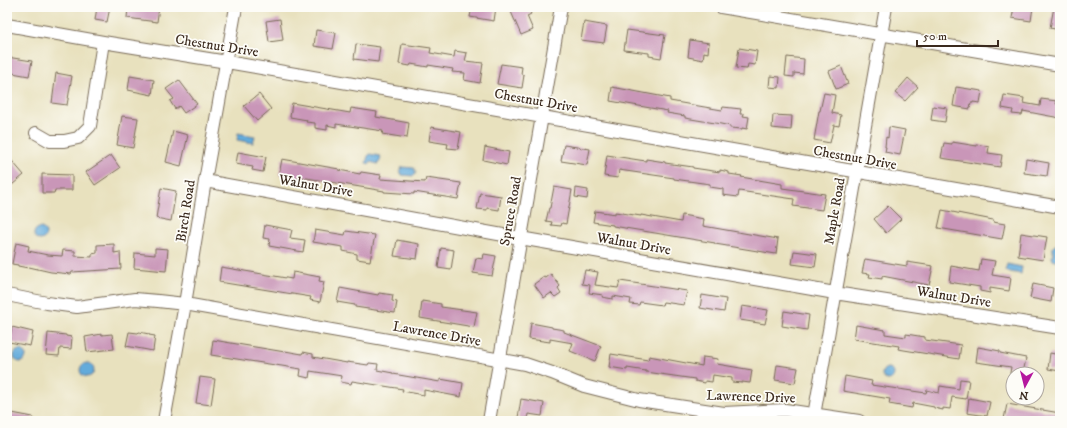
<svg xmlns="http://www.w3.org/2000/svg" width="1067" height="428" font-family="'IM FELL DW Pica',serif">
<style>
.water{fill:#64abdb;stroke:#506a7c}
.building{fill:#c996b8}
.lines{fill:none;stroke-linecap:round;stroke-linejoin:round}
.minor-casing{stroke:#786a56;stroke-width:14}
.minor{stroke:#fff;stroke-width:12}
.labels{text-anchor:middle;stroke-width:3.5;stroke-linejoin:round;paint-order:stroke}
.street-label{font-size:14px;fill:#3b2a1e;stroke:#fdfcf7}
</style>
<rect width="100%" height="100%" fill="#fdfcf7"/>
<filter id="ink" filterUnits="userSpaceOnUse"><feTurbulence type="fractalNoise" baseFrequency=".025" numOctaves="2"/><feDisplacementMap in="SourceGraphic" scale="8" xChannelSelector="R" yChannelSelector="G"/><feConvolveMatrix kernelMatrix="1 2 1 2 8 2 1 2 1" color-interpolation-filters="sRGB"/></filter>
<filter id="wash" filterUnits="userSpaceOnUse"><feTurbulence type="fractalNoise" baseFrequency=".012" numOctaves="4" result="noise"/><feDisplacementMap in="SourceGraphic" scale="16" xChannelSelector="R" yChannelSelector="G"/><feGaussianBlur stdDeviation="0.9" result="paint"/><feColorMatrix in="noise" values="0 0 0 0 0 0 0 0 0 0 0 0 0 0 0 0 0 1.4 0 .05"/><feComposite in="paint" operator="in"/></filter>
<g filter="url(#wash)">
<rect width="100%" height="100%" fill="#e8e1be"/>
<path class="water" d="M238 133 255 136 253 143 237 140Z
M370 154 380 156 381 158 380 161 378 164 370 162V164L366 163 368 156Z
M402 167 414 168 416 173 414 176 402 175 400 171Z
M34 234a6 6 0 1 1 12 0a6 6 0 1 1-12 0Z
M1055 245H1057L1060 247V254L1058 259 1055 261 1053 260 1052 257 1053 253V247Z
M1007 264 1022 267 1021 274 1005 271Z
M14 356a6 6 0 1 1 12 0a6 6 0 1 1-12 0Z
M80 370a7 7 0 1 1 14 0a7 7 0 1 1-14 0Z
M882 374a6 6 0 1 1 12 0a6 6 0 1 1-12 0Z"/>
<g id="blocks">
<path class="building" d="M97 7H110L107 22 95 20Z
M128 7H159L157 22 127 18Z
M472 7H496L494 21 470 17Z
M509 7H528L531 14 527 16 533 30 521 35Z
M1014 7H1033L1031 21 1012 18Z
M1054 7H1060V30L1050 28Z
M280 19 283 40 269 42 266 21Z
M584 22 607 26 604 43 581 40Z
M316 30 336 33 333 49 314 46Z
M627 30 665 35 661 58 649 56V53L624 50Z
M690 40 709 43 708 53 704 52 703 60 688 57Z
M356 44 380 47 378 62 354 59Z
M402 44 431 48 430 53 454 57 455 51 467 53 465 61 483 63 480 83 464 80 465 73 452 72 453 69 428 65V67L411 64 410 66 399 64Z
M739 48 757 51 755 65 748 64 747 69 736 68Z
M7 57 32 61 29 76 7 72Z
M787 57 804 59 803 74 794 73V77L785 76Z
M501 64 522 67 521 74 524 75 522 88 497 84Z
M841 66 848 84 836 89 829 71Z
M56 73 72 76 67 105 52 103Z
M130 76 154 80 152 95 128 90Z
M770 76 780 77 779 88 769 87Z
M908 78 918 87 905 101 895 93Z
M179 80 197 104 184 113 179 106 175 109 170 101 174 99 166 89Z
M612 87 670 98V101L687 104 722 110 723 107 741 109 740 114H744L743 116 749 117 747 129 742 128V129L730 128V126L721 124 685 118V116L667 113 668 111 610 101Z
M956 87 982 91 980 103 973 102V103H971L970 109 953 106Z
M824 93 835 95 832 113 841 115 839 126 834 125 830 143 814 140 819 111H820Z
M259 94 271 109 257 121 244 106Z
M1004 95 1024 98 1023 103 1040 106 1041 99 1057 101 1056 104 1060 105V118L1023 111 1022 115 1012 114 1013 110 1002 108Z
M292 103 350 113 351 108 377 112 376 117 409 123 407 138 382 134 383 131 336 124V127L327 125V130L315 128V123L306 122 307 120 290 117Z
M933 106 947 108 945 122 931 120Z
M773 115 792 116 791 130 772 128Z
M122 116 138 118 133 148 117 145Z
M431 127 461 132 458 149 447 148 448 144 429 141Z
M889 127 905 130 900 155 885 152 886 147H885L886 137 888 138Z
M173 131 188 135 181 166 166 162Z
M952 142 977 146V144L989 147 988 153 1002 155 1000 167 941 158 944 143 952 144Z
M564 145 590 149 587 165 561 161Z
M485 147 509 152 507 165 483 160Z
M238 152 266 157 263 172 252 170 253 167 236 164Z
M7 155 24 175 7 189Z
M111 155 120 168 95 185 86 172Z
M607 155 639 160 646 161V159L665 162V163L693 167V168L720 172V170L729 172V174L742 176 741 177 782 184V188L825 194 822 210 793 206 794 199 739 191 738 197 723 195V189L710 187V184L674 179V178L619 170 618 178 604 176Z
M282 159 339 169V170L360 174 361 172 381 175 380 179 425 182 426 178 461 183 458 199 414 192V194L384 192V191L301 177V179L279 175Z
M1026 159 1049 163 1047 176 1024 173Z
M42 174 72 175V190H55L54 193H42Z
M554 187 572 190 566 224 562 223 561 226 551 225 552 222 546 221 549 208H550Z
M161 188 176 191 171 221 156 218Z
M576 188 588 190 587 199 575 197Z
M480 193 501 196 499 210 487 208V210L477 209Z
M888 206 901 219 886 233 874 219Z
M942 210 993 220V222L1005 224 1002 239 938 228Z
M595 211 615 214V212L641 216V215L681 222 682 215 704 219 703 226 778 239 776 254 715 244V243L613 226V225L593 222Z
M265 225 292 230 290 238 305 240 303 252 269 246 270 239 263 238Z
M315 230 345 235 346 231 375 235 370 261 357 259V254L343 251V247L313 242Z
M1021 233 1047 237 1043 260 1018 256Z
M397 240 419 244 417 259 394 256Z
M16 243 29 246 28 251 48 255 62 256 63 250 75 251V256L92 257V254L97 253V245L114 244V253L120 252 121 269 72 272 71 274 51 272 29 267 28 268 18 266V265L12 264Z
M155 248 168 249 166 271 134 268 135 253 155 255Z
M441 248 454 250 451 270 438 268Z
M794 251 817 254 815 267 792 264Z
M484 254 496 256 492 276 473 273 476 258 483 259Z
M865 259 907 266V262L933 266 929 285 882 276V279L869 277 870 274 862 273Z
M981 259 995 261 992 275 1011 278 1009 291 990 288V293L980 291V287L949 282 951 266 979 271Z
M221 267 292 279 293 272 320 277 319 281 324 282 320 302 310 300 311 297 219 282Z
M585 270 598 272 595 285 618 288 620 281 687 291 684 305 663 302 662 305 640 302 639 305 630 304 631 299 613 296V299L602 297 603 295 589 293 590 285 582 284Z
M551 274 560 286 558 288 561 293 555 297 551 293 544 298 534 284 544 277 546 278Z
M1033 284 1053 288 1051 302 1030 298Z
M340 288 378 295 379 293 393 295 392 301 397 302 395 313 355 307V305L337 302Z
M702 295 726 299 724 312 700 308Z
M422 301 441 304V307L477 312 474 327 420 318Z
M742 306 768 310 765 324 740 320Z
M784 311 809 315 807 330 782 326Z
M531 323 552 327V328L564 330V332L601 346 595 361 570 351 573 343 550 339V342L529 339Z
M856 325 885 330V334L906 337V334L925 337V340L961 345 959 359 898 349 899 346 854 339Z
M12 327 33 332 30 346 9 342Z
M129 332 138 333 139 332 149 334V335L155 336 153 351 126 346Z
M48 333 66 335V336L72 337 71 349 60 348 59 356 46 355Z
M102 334V335L112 334 114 349 87 352 85 337Z
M213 340 285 352V351L302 354 303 352 313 354V357L347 363V362L368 365 369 363 378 364 377 370 393 373V374L440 382V379L463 383 461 397 424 390V395L402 391 403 389 352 381 351 384 341 382 342 376 310 371 309 378 300 376 301 369 211 355Z
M978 347 1000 351V353L1026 358 1023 374 1010 373 1011 367 976 362Z
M1050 353 1060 355V371L1048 369Z
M611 354 648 360 649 356 702 366 703 357 718 359 717 364 752 370 750 383 742 382V383L732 382V378L713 375 712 382 705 381V383L695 381V379L646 372V371L627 368V370L609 367Z
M777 365 798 368 795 383 775 380Z
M845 376 872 381 871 385 926 393 927 390 939 393 940 386 959 389 960 379 969 380 966 399 952 397 950 409 943 408V410L934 408V407L913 403 912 408 889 404 890 399 843 391Z
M200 377 215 379 211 405 196 403Z
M969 398 990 402 987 416 967 413Z
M521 399 544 403 542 416 528 414 527 420 518 418Z
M1007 404 1060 413V421H1014L1004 419Z
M7 412 33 417V421H7Z"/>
</g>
</g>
<g filter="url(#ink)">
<use href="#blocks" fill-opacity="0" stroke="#786a56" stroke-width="1"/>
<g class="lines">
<defs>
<path id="minor" d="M721 7 1060 65
M7 25 103 42 227 62 1060 207
M36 133 50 141H64L78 138 90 126 103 42
M205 181 520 238 835 293 1060 328
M7 295 47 303 77 307 135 299 158 301 185 304 525 364 552 373 584 386 639 400 724 413 785 410 859 421
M164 421 185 304 205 181 236 7
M489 421 561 7
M813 421 886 7"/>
</defs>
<use href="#minor" class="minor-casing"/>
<use href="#minor" class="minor"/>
</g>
</g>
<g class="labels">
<g class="street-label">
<text transform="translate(217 45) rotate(9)" y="5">Chestnut Drive</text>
<text transform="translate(536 100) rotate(10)" y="5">Chestnut Drive</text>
<text transform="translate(855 157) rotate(10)" y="5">Chestnut Drive</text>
<text transform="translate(316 185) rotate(10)" y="5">Walnut Drive</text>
<text transform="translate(185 211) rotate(-81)" y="5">Birch Road</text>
<text transform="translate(510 211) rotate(-80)" y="5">Spruce Road</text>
<text transform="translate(834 211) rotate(-80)" y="5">Maple Road</text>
<text transform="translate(634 243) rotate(10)" y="5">Walnut Drive</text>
<text transform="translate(954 296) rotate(9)" y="5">Walnut Drive</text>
<text transform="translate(437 333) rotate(10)" y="5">Lawrence Drive</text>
<text transform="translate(751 396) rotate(2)" y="5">Lawrence Drive</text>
</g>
</g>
<rect width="1067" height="428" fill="none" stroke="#fdfcf7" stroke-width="24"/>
<g transform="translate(1025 386) rotate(187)"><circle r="19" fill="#fdfcf7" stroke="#afa8a0"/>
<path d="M0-3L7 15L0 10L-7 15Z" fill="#b5179e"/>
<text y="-6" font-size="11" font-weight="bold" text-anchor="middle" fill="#3b2a1e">N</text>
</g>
<path d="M917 40v6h81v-6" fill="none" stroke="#3b2a1e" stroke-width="2"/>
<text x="923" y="40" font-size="12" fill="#3b2a1e" stroke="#fdfcf7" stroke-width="3" paint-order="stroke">50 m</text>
</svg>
